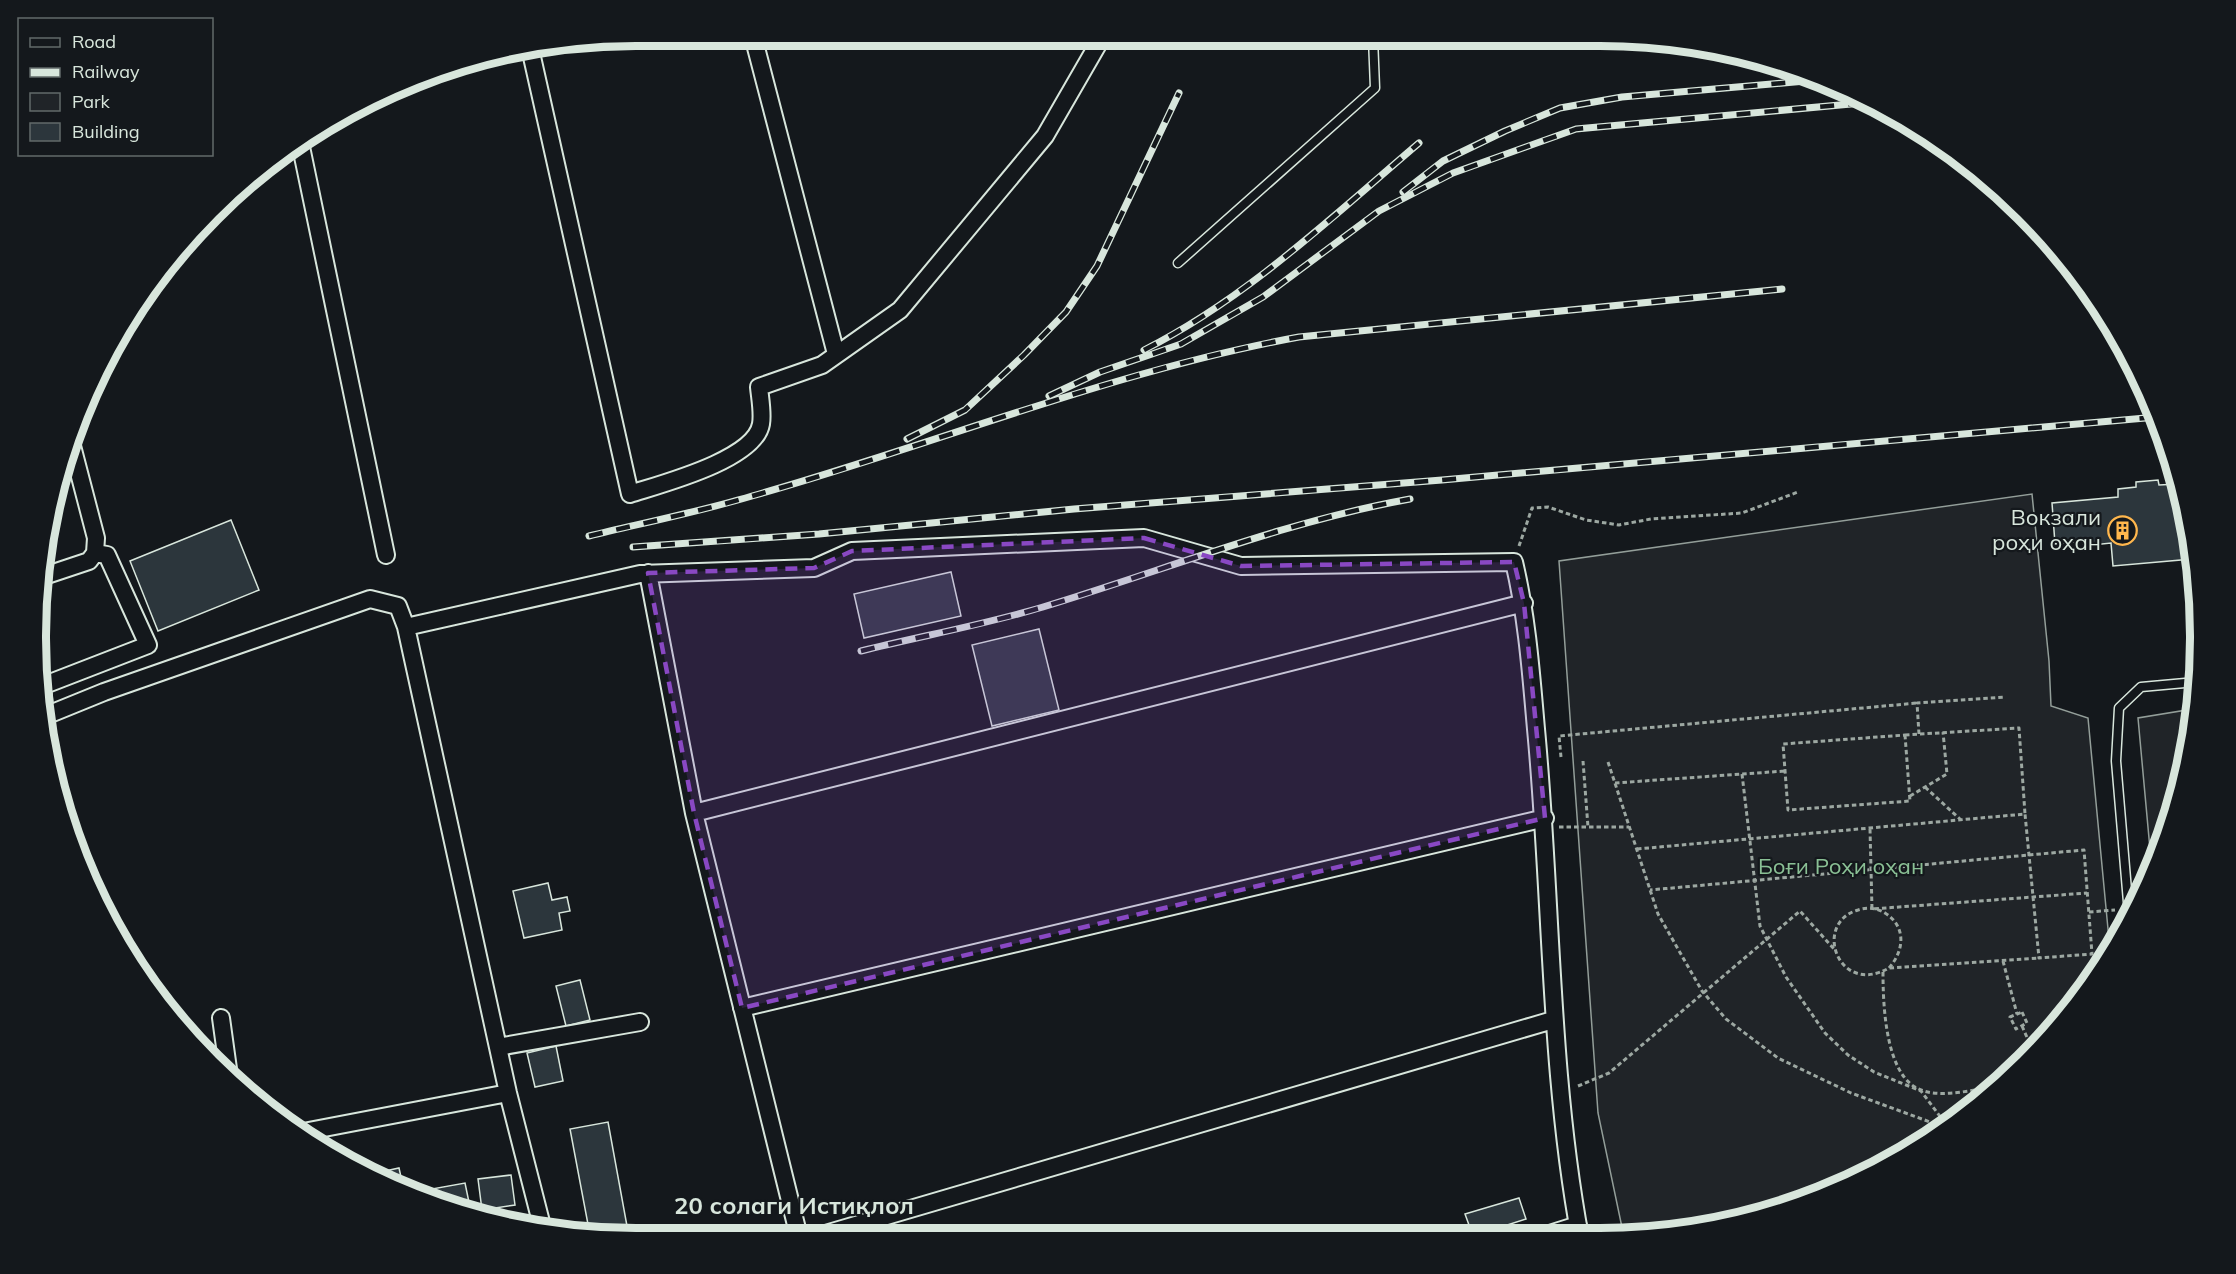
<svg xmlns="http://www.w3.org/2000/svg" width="2236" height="1274" font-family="Mulish,sans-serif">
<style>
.green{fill:#202428;stroke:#939e99;stroke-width:1.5}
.building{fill:#2c363c;stroke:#d8e6dc;stroke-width:1.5}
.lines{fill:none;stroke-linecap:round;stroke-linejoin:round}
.service-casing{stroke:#d8e6dc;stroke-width:11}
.minor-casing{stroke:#d8e6dc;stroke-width:20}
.path{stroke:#9da8a2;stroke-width:3;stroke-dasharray:4.5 3;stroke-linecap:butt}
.service{stroke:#14181c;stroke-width:8}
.minor{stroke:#14181c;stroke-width:16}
.rail-casing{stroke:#d8e6dc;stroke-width:7}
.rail{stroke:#14181c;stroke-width:4.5;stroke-dasharray:14;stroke-linecap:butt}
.marked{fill:#8948c3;fill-opacity:0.2;stroke:#8948c3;stroke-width:4.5;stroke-dasharray:12 8;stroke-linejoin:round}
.labels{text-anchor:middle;stroke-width:4.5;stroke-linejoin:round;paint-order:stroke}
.poi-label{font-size:22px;fill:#d8e6dc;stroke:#14181c;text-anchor:end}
.park-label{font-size:22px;fill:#8ac095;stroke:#14181c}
.neighbourhood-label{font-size:24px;font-weight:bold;fill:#d8e6dc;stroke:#14181c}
.rim{fill:none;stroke:#d8e6dc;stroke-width:8}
</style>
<rect width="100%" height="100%" fill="#14181c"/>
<path class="green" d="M2032 494 2049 661 2051 706 2088 718 2110 950 2099 971 2024 1062 1900 1157 1792 1206 1639 1237H1624L1598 1113 1559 561Z
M2193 709 2189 754 2152 871 2138 718Z"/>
<path class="building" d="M2158 480 2159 485 2178 484 2188 519 2192 559 2113 566 2111 543 2083 546V541L2055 544 2052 503 2118 497V489L2136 487V482Z
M231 520 259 590 158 631 130 561Z
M951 572 961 616 864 638 854 594Z
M1039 629 1059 710 992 726 972 645Z
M548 883 552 900 567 897 570 911 559 913 562 930 524 938 513 891Z
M580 980 590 1020 566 1026 556 986Z
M556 1046 563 1081 535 1087 527 1053Z
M608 1122 629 1237 590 1235 570 1129Z
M399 1168 403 1186 376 1173Z
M511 1175 515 1205 482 1210 478 1179Z
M465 1183 471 1212 443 1206 415 1192Z
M1519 1198 1526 1219 1473 1236 1465 1214Z"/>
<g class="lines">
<defs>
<path id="service" d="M1178 263 1375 88 1373 38
M45 716 46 736
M2129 914 2116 761 2119 708 2141 687 2196 682"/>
<path id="minor" d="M754 40 836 354
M530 48 630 494C661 484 755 460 761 424 763 413 760 398 759 387L822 365 900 310 1045 136 1101 39
M300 142 386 555
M95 553 107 555 148 645 42 686 45 716 104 692 370 599 398 606 406 627 508 1093 542 1226
M648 573 694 813 799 1237
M44 576 89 561 95 553 96 538 71 442
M406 627 640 574 814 568 852 551 1144 538 1241 566 1514 562C1527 617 1531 672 1536 729 1552 898 1549 1069 1580 1237
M694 813 1524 603
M742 1008 1545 818
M221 1018 229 1076
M498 1047 640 1022
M298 1133 508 1093
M815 1237 1553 1020
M1540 1237 1578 1225"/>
</defs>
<use href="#service" class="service-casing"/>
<use href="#minor" class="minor-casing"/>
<path class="path" d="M1519 546 1532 508 1548 507 1586 520 1619 525 1651 519 1742 513 1798 492
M1919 734 1917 703 2005 697
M1905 735 1910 801 1788 810 1783 744Z
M1905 735 2019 728 2025 814
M1561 757 1559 736 1917 703
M1583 761 1588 827
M1608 762 1658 914 1702 991 1726 1019 1778 1058 1851 1093 1941 1126
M1742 774 1760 926 1786 977 1825 1033 1848 1055 1874 1072 1921 1091 1945 1123
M1615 783 1785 771
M1925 787 1961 820
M1910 796 1947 774 1943 732
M1559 827H1629
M1870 829 1872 909 2087 893
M1637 849 2025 814 2039 958 2092 954 2084 850C1939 863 1794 877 1650 890
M2089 912 2115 910
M2003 961 2017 1014
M1889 968C1904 951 1907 927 1885 913 1877 908 1867 907 1858 910 1812 923 1838 997 1889 968L2039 958
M1883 972C1883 1004 1885 1077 1921 1090 1941 1098 1970 1090 1990 1088
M2022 1012 2027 1023 2016 1029 2010 1017Z
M2022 1026 2033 1051
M1578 1086 1609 1073 1800 911 1834 949"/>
<use href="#service" class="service"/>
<use href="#minor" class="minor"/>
<defs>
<path id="rail" d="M1403 192 1443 161 1505 131 1560 108 1622 97 1817 80
M1144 350C1247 298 1332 217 1419 143
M1049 396 1100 372 1181 344 1263 297 1379 211 1453 173 1576 129 1862 103
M907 439 965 410 1024 355 1066 312 1097 266 1179 93
M589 536C643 523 698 512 752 496 934 445 1112 371 1299 337L1782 289
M633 547 819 534 1074 509 1442 480 2157 417
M861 651C921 636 983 625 1043 607 1165 570 1283 522 1410 499"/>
</defs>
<use href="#rail" class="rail-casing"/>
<use href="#rail" class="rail"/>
</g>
<path class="marked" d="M1144 538 1241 566 1514 562 1524 603 1545 818 742 1008 694 813 648 573 814 568 852 551Z"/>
<defs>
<symbol id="building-ring" viewBox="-11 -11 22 22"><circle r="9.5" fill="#14181c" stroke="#ffb74d" stroke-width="1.5"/><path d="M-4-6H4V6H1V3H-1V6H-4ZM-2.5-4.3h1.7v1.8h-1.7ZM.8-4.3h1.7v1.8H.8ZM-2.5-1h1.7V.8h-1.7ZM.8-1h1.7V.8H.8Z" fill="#ffb74d"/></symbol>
</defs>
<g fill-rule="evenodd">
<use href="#building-ring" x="2106" y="514" width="33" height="33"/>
</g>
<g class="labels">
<g class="poi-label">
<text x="2101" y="525">Вокзали<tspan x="2101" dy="25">роҳи оҳан</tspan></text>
</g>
<g class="park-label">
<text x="1841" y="874">Боғи Роҳи оҳан</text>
</g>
<g class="neighbourhood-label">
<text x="794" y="1214">20 солаги Истиқлол</text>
</g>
</g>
<path d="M0 0H2236V1274H0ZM636 46H1600A590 590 0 0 1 2190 636V638A590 590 0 0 1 1600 1228H636A590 590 0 0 1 46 638V636A590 590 0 0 1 636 46Z" fill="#14181c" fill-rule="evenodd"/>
<path class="rim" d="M636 46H1600A590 590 0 0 1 2190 636V638A590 590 0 0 1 1600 1228H636A590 590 0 0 1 46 638V636A590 590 0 0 1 636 46Z"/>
<rect x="18" y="18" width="195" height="138" fill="#14181c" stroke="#626a69" stroke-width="1.5"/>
<rect x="30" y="38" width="30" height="9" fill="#14181c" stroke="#626a69" stroke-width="1.5"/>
<text x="72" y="48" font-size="18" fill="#d8e6dc">Road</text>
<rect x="30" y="68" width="30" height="9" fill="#d8e6dc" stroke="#626a69" stroke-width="1.5"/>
<text x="72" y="78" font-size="18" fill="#d8e6dc">Railway</text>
<rect x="30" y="93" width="30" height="18" fill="#202428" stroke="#626a69" stroke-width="1.5"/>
<text x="72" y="108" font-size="18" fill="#d8e6dc">Park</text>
<rect x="30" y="123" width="30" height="18" fill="#2c363c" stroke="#626a69" stroke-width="1.5"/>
<text x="72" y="138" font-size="18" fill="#d8e6dc">Building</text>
</svg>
